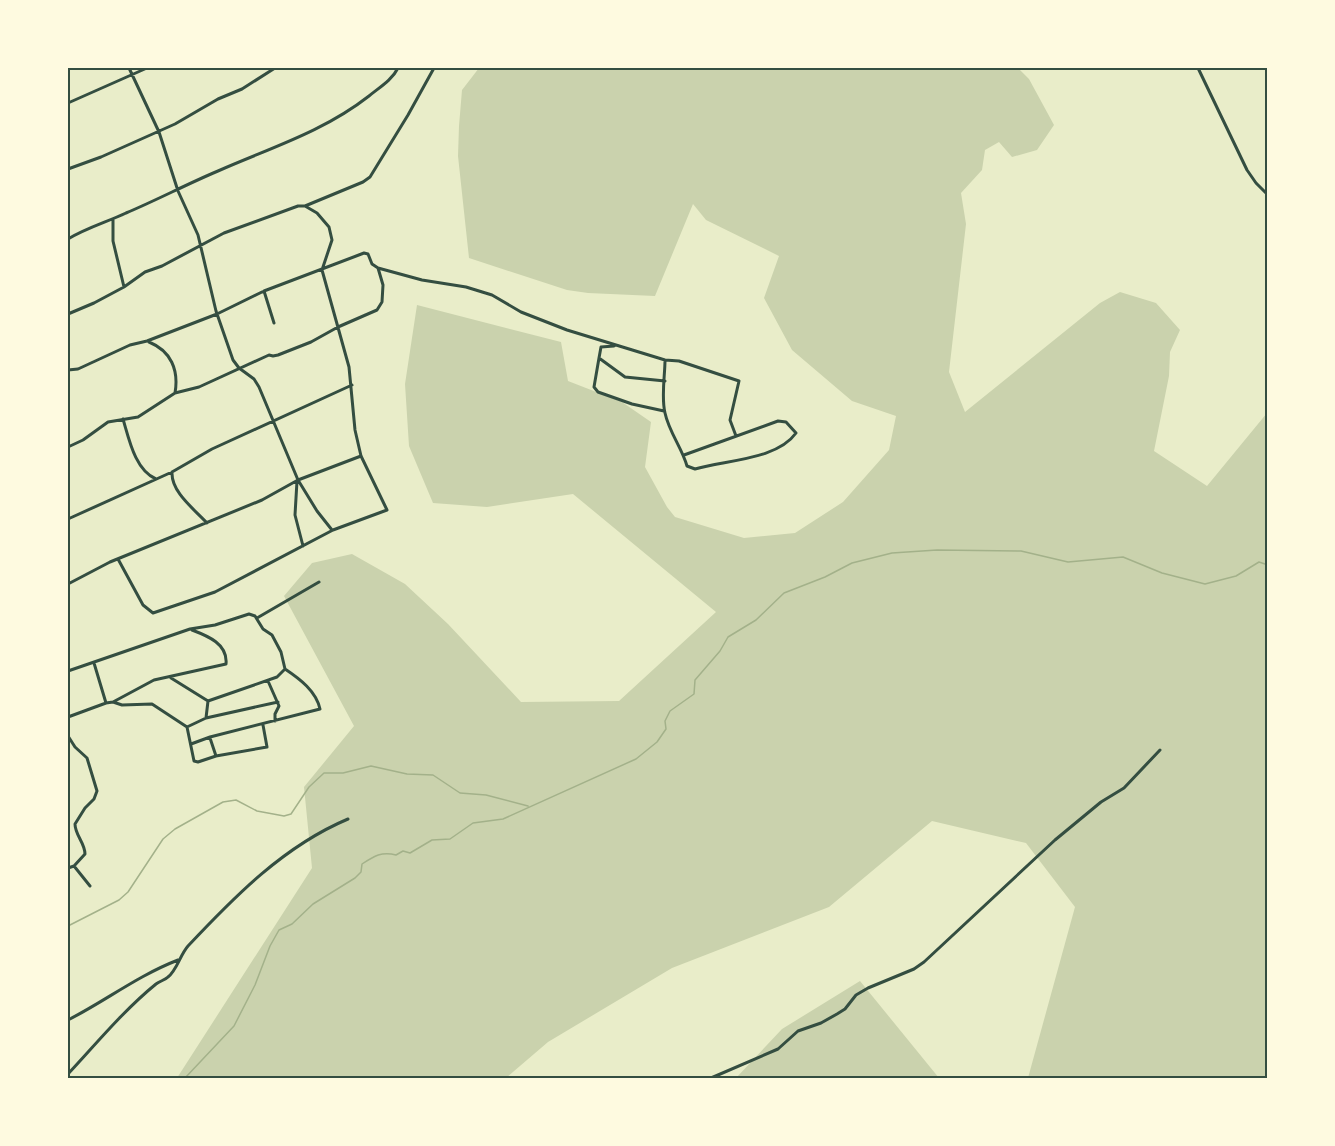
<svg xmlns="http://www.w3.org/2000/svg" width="1335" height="1146" font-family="'Alegreya Sans',sans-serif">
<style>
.green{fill:#cad2ad}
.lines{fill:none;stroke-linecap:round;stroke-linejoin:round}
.stream{stroke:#a3b18a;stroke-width:1.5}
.minor{stroke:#344e41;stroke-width:3}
.neatline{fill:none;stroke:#344e41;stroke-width:2}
</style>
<rect width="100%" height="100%" fill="#e9edc9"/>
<path class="green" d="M479 68H1018L1029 79 1054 125 1037 150 1012 157 999 142 985 150 982 170 961 193 966 224 949 372 965 412 1100 303 1120 292 1156 303 1180 330 1170 352 1169 376 1154 451 1207 486 1267 413V1078H1028L1075 907 1026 843 932 821 829 907 672 968 548 1042 506 1078H177L312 868 304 787 354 726 284 596 312 563 352 554 405 584 448 624 521 702 619 701 716 612 573 494 487 507 433 503 409 446 405 384 417 305 561 342 568 381 622 402 651 422 645 467 667 507 675 517 744 538 795 533 843 502 889 450 896 416 852 401 792 350 764 298 779 256 706 220 693 204 655 296 588 293 567 290 469 258 458 156 459 126 462 90Z
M860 981 939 1078H736L782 1029Z"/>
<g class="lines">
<path class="stream" d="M68 926 119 900 128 892 163 839 175 829 223 802 236 800 257 811 284 816 291 814 309 787 324 773H343L371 766 407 774 433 775 460 793 486 795 528 806
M185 1078 234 1026 255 985 270 946 279 930 292 924 313 904 355 878 361 872 362 864C374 856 382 851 396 855L403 851 410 853 432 840 450 839 473 823 503 819 636 759 657 742 666 729 665 721 670 711 694 694 695 680 720 651 728 637 756 620 784 593 825 577 852 563 892 553 937 550 1021 551 1068 562 1123 557 1162 573 1205 584 1236 576 1259 562 1268 565"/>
<path class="minor" d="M129 68 159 132 178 191 198 235 216 311 233 360 239 368 254 379 259 387 298 480 317 511 332 530
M1198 68 1247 170 1256 183 1268 195
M68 103 147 68
M68 169 101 157 175 124 218 99 242 89 275 68
M113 219V241L124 287
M68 239C86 228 107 222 126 213 157 200 187 184 218 171 270 148 323 132 369 96 380 87 392 80 398 68
M264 291 274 323
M68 314 94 303 124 287 145 272 162 266 224 233 298 206H305L363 182 370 177 408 115 434 68
M149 342C171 351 179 370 175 393
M614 346 601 347 599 358 625 377 665 381
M599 358 594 387 598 392 632 404 664 411
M665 360C665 376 661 397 665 413 669 432 682 448 687 466L695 469C725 460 777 460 796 433L786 422 778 421 684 455
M68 370 78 369 130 345 147 341 217 314 264 291 364 253 368 254 372 264 378 268
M123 419C129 439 135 470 156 479
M68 447 83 440 108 422 138 417 175 393 199 387 269 355 273 356 278 355 311 342 338 327 377 310 382 302 383 285 378 268 422 280 466 287 492 295 521 312 567 330 665 360 679 361 739 381 730 420 736 436
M172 472C171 492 194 509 207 523
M297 481 295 515 303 546
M68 519 172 472 212 449 352 385
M118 559 143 605 153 613 215 592 333 530 387 510 361 456 355 430 349 367 322 270 332 240 329 227 317 213 305 206
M68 584 110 562 262 500 298 480 361 456
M257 618 319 582
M68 671 190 629 215 625 249 614 255 616 263 629 272 635 281 652 285 669C300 679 316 691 320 709L210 737 191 744
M171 678 208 701
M268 681 279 706 275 714V721
M208 701 277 677 285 669
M113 702 122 705 152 704 187 727
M106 703 113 702 154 680 226 664C228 644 208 636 192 630
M68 717 106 703 94 663
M206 718 208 701
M187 727 194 761 198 762 216 756 267 747 263 725
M187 727 206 718 278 702
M68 736 75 747 87 758 97 791 94 799 85 808 75 824C75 835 85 843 85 854L74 866 68 868
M210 738 216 756
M74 866 90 886
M68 1020C107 1000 137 976 178 960
M68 1074C96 1044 124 1010 156 984 160 981 165 980 168 977 177 970 180 955 188 946 235 896 284 846 348 819
M711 1078 778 1049 798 1031 821 1023 837 1014 845 1009 856 995 868 988 914 969 924 962 1055 840 1101 802 1124 788 1160 750"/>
</g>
<rect width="1335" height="1146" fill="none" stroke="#fefae0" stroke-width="138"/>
<rect x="69" y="69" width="1197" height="1008" class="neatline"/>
</svg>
